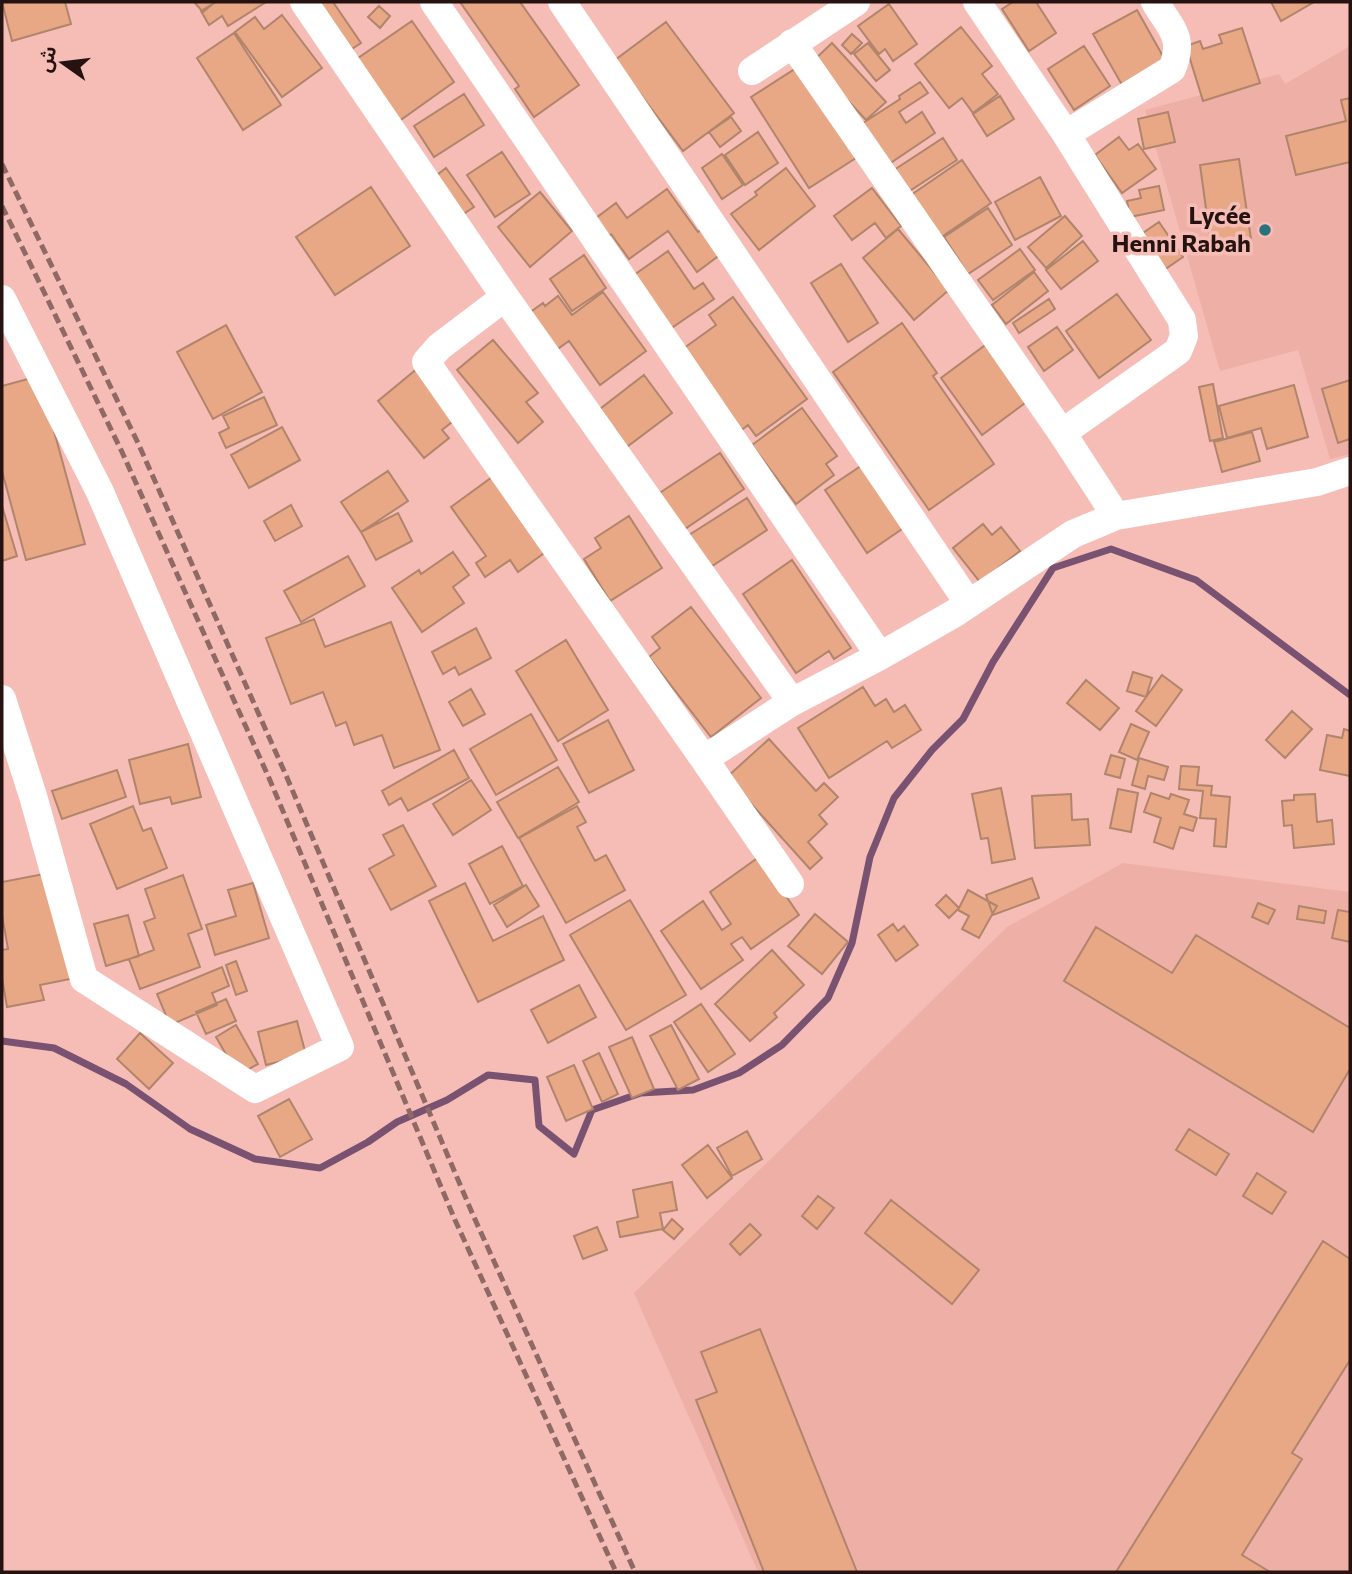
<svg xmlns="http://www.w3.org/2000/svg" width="1352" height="1574" font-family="Commissioner,'Noto Sans Arabic',sans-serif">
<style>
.built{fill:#eeb0a6}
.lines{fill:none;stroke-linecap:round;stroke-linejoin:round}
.stream{stroke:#7a5271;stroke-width:7}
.building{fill:#e8a886;stroke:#b1846c;stroke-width:2}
.street{stroke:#fff;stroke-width:28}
.rail{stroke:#8f6964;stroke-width:5;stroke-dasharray:10 5;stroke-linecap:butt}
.poi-dot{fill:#29717c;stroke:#f5bdb5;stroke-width:2.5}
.labels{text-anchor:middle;stroke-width:7;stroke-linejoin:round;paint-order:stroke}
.poi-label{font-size:24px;font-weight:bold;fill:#261210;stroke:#f5bdb5;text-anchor:end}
</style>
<rect width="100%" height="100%" fill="#f5bdb5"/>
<path class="built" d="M1350 46V454L1330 459 1298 350 1220 371 1145 110 1279 74 1285 84Z
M1123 863 1350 892V1572H758L634 1293 1007 927Z"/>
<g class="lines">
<path class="stream" d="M2 1041 54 1048 126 1084 190 1129 255 1159 320 1168 368 1142 397 1122 447 1100 488 1075 535 1080 539 1126 574 1154 592 1110 641 1093 693 1090 739 1073 782 1045 828 998 852 943 870 857 894 798 932 750 963 719 993 662 1053 568 1111 549 1196 580 1350 695"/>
</g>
<path class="building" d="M2 2H65L71 24 12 41Z
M194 2H215L203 12Z
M216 2H266L228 26 222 16 209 25 201 11Z
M314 2H333L361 43 341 56Z
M460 2H520L579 85 534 117 515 89 519 86Z
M1013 2H1036L1056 33 1029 51 1002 9Z
M1271 2H1314L1281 21Z
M889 4 917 44 893 61 885 49 879 54 858 26Z
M379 6 390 16 380 28 368 17Z
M1137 10 1169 67 1126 92 1093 34Z
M282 15 322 68 282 97 235 32 255 17 264 29Z
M412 21 454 82 388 129 345 67Z
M666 22 734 113 683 151 615 60Z
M961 27 992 66 982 74 998 94 973 113 962 98 949 108 915 64Z
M1242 28 1260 83 1203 101 1186 46 1200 41 1203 49 1222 43 1219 35Z
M234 33 281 105 243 130 197 58Z
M852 34 862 43 851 54 842 45Z
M832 43 886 102 866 120 812 62Z
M868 43 890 70 876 81 854 54Z
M1084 46 1110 86 1074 110 1048 69Z
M798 67 856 158 809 188 751 97Z
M920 82 928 93 899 112 906 123 922 112 935 133 889 164 863 123 900 99 899 96Z
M464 94 484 125 434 157 414 126Z
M1000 96 1014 119 987 136 973 114Z
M1350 98V162L1296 175 1286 136 1346 121 1341 100Z
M1168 112 1175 142 1144 149 1138 119Z
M731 117 741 131 720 147 709 132Z
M758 132 778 163 745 185 725 155Z
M1119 137 1129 150 1138 144 1156 169 1122 193 1095 155Z
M943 138 957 160 908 192 894 170Z
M502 152 530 194 495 217 467 175Z
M722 154 743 185 722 199 702 168Z
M1239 159 1252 246 1212 252 1200 165Z
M962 160 991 203 940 238 911 195Z
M446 168 474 207 456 219 429 181Z
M786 168 815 206 759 250 731 214 757 195 755 192Z
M1040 177 1061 216 1015 240 995 202Z
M1159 186 1164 210 1130 217 1127 201 1141 198 1139 190Z
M371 187 410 246 335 295 296 237Z
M872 188 901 226 886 238 875 223 852 240 834 216Z
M667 189 698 232 703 228 721 254 697 272 668 231 629 259 611 234 605 238 592 221 616 203 627 218Z
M540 192 572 231 530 267 498 227Z
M988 208 1012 245 968 274 944 237Z
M1065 216 1082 236 1046 268 1028 247Z
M1159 222 1183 257 1164 270 1140 235Z
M898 229 949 290 914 320 863 258Z
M1083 241 1098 261 1061 289 1046 270Z
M1020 249 1035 270 993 300 978 280Z
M668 251 694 289 703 283 714 299 670 329 634 275Z
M584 255 606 288 572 311 550 279Z
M841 264 878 323 848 342 811 283Z
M1034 272 1048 291 1006 324 992 305Z
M603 292 646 351 600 385 569 341 552 353 525 316 543 303 545 306 558 296 572 315Z
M1117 294 1151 340 1099 378 1066 331Z
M733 297 807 399 756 436 748 425 739 432 680 351 716 325 709 315Z
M1049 299 1055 309 1019 333 1013 323Z
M902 323 937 373 933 376 994 464 929 510 833 372Z
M226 325 262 392 213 419 177 352Z
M1057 327 1073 350 1044 371 1028 347Z
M493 340 538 393 526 402 543 422 518 443 457 370Z
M988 343 1029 400 982 435 941 378Z
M418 368 457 418 442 430 449 438 424 458 378 401Z
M644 375 672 413 624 449 596 412Z
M39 376 85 544 26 560 2 471V386Z
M1350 380V439L1338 443 1322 389Z
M1213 384 1223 438 1210 441 1199 387Z
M1294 385 1308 437 1267 449 1261 428 1227 438 1219 406Z
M264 397 277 425 226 448 219 433 229 428 223 416Z
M802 408 837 456 826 464 834 475 796 504 752 445Z
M282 427 300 460 249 488 231 455Z
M1252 432 1260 461 1222 472 1214 442Z
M720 453 744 489 676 535 652 498Z
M864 464 905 527 867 553 825 490Z
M388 471 408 501 361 532 341 502Z
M495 475 547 551 518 572 510 560 485 577 476 563 486 556 451 507Z
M747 498 767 530 709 568 689 535Z
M291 505 302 526 275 541 264 521Z
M2 506 17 556 2 561Z
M398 513 412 541 376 560 361 532Z
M629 516 662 568 610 601 584 559 601 548 595 538Z
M983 524 992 535 1001 527 1020 551 980 582 953 548Z
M453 552 469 575 453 587 464 603 422 632 392 588 419 570 421 574Z
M348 556 365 586 301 622 284 591Z
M792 560 851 648 834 659 829 651 796 673 743 594Z
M691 607 761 698 711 737 649 657 660 648 652 637Z
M314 619 325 647 391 622 440 750 394 768 382 735 354 745 346 722 336 726 323 692 291 704 266 638Z
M476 628 491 658 459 675 455 667 443 674 432 652Z
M566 640 608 710 558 741 516 671Z
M1133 672 1152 678 1146 697 1127 691Z
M1162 675 1182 690 1156 726 1136 711Z
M1086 680 1119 708 1100 730 1067 703Z
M863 687 875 706 886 699 894 712 905 705 921 730 892 748 887 741 829 778 798 728Z
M471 689 485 714 463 726 449 702Z
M1292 711 1312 729 1285 758 1266 740Z
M531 714 557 760 496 795 470 749Z
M608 720 634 770 589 793 563 744Z
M1131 724 1149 732 1137 760 1119 752Z
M1344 729 1350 731V776L1320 770 1327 735 1342 738Z
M769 739 816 791 824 783 838 797 819 815 827 824 808 842 822 858 810 869 727 777Z
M188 744 201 797 172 804 170 797 140 804 129 760Z
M454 750 469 778 408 811 401 798 389 805 382 791Z
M1111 755 1125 759 1120 778 1105 774Z
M1139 758 1168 767 1164 780 1148 776 1145 789 1132 785Z
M1181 766 1199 767 1197 785 1212 786 1211 795 1230 797 1226 847 1214 846 1216 819 1200 818 1203 791 1179 789Z
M558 767 579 802 518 838 497 802Z
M117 770 126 797 62 819 52 791Z
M471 780 491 810 453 835 433 804Z
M1001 788 1015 859 992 863 988 838 981 839 972 794Z
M1118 789 1138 793 1131 832 1110 828Z
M1151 793 1169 799 1171 794 1189 800 1184 814 1197 818 1193 831 1180 827 1173 849 1154 842 1161 818 1144 812Z
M1071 794 1072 820 1088 819 1090 845 1035 848 1032 796Z
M1315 794 1317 822 1332 820 1334 844 1294 848 1292 825 1284 826 1282 801 1294 800V795Z
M133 806 143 831 151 828 167 868 117 889 90 824Z
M577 806 586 822 577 827 595 861 606 855 625 890 566 923 519 838Z
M403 825 436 886 391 910 369 869 394 855 383 835Z
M502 846 523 886 490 904 469 864Z
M759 857 799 915 751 949 742 937 731 944 743 960 701 989 661 931 703 901 722 930 731 924 710 892Z
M65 870 85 976 40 985 44 1000 7 1007 2 978V950L8 949 2 915V882Z
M183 875 202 929 188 934 200 967 140 989 129 959 154 950 144 922 155 918 145 889Z
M1032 878 1039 898 993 915 986 895Z
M253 883 269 938 215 955 206 925 236 916 228 890Z
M465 883 493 941 543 916 564 960 478 1002 429 901Z
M526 885 539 906 507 927 494 905Z
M968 890 997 906 979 938 962 929 969 916 958 910Z
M946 895 959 908 949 918 936 905Z
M630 900 686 995 626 1030 570 935Z
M1258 903 1275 910 1268 924 1252 917Z
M1299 906 1326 911 1324 923 1297 919Z
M1338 910 1350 912V942L1332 938Z
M815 914 848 942 822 974 788 946Z
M128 915 139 956 106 966 94 924Z
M893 924 898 931 904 926 918 945 896 961 878 935Z
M1096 927 1172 973 1196 935 1350 1028V1069L1313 1132 1064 981Z
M772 950 804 985 774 1013 777 1017 750 1041 715 1004Z
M236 961 247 991 236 995 226 965Z
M222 967 229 986 212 993 217 1005 170 1025 157 994Z
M579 985 596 1017 548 1043 531 1010Z
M226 999 236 1021 206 1034 196 1012Z
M701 1004 735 1054 708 1072 674 1022Z
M297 1021 306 1055 266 1065 258 1032Z
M236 1025 258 1064 238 1075 216 1037Z
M671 1025 699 1079 678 1090 650 1036Z
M140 1033 173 1063 149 1089 117 1059Z
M632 1037 654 1089 632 1098 609 1047Z
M599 1053 618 1094 602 1102 583 1061Z
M574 1065 593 1109 566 1121 547 1077Z
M289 1099 312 1139 280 1157 258 1116Z
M1189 1129 1229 1154 1216 1175 1176 1150Z
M747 1131 762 1159 732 1176 717 1148Z
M708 1145 732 1178 707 1198 682 1165Z
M1257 1173 1286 1192 1272 1214 1243 1196Z
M672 1182 677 1210 660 1213 663 1229 620 1237 617 1222 638 1217 633 1190Z
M818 1196 834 1208 817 1229 802 1216Z
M891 1200 979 1270 952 1304 865 1233Z
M672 1219 683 1229 674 1239 663 1230Z
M750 1224 761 1235 740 1255 730 1244Z
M597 1227 607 1250 583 1259 574 1236Z
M1323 1241 1350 1259V1360L1292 1453 1302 1459 1242 1555 1270 1572H1116Z
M760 1329 857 1572H764L696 1400 717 1392 701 1352Z"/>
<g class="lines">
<path class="street" d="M304 2 505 297 792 702
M434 2 880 656
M562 2 969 604
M977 2 1066 134 1182 320 1184 336 1178 351 1062 433
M792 43 1062 433 1116 516
M752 71 856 2
M1066 134 1172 69C1185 37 1171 29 1155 2
M505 297 439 347 426 362 704 759
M2 299 100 492 340 1047 255 1089 84 979 33 796 2 699
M790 884 704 759 792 702 880 656 955 613 1073 534 1116 516 1317 482 1350 471"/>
<path class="rail" d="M2 164 138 443 285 773 473 1215 635 1572
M2 206 122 452 269 778 455 1220 616 1572"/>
</g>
<circle class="poi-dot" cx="1265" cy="230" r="7"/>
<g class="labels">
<g class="poi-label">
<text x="1251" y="224">Lycée<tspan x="1251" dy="28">Henni Rabah</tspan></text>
</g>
</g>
<rect width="1352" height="1574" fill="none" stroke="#261210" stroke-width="7"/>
<g transform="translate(63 63) rotate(284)" stroke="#f5bdb5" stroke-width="5" paint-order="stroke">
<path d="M0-5L12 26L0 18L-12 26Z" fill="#261210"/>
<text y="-10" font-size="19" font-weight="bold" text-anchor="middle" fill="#261210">ش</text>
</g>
</svg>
